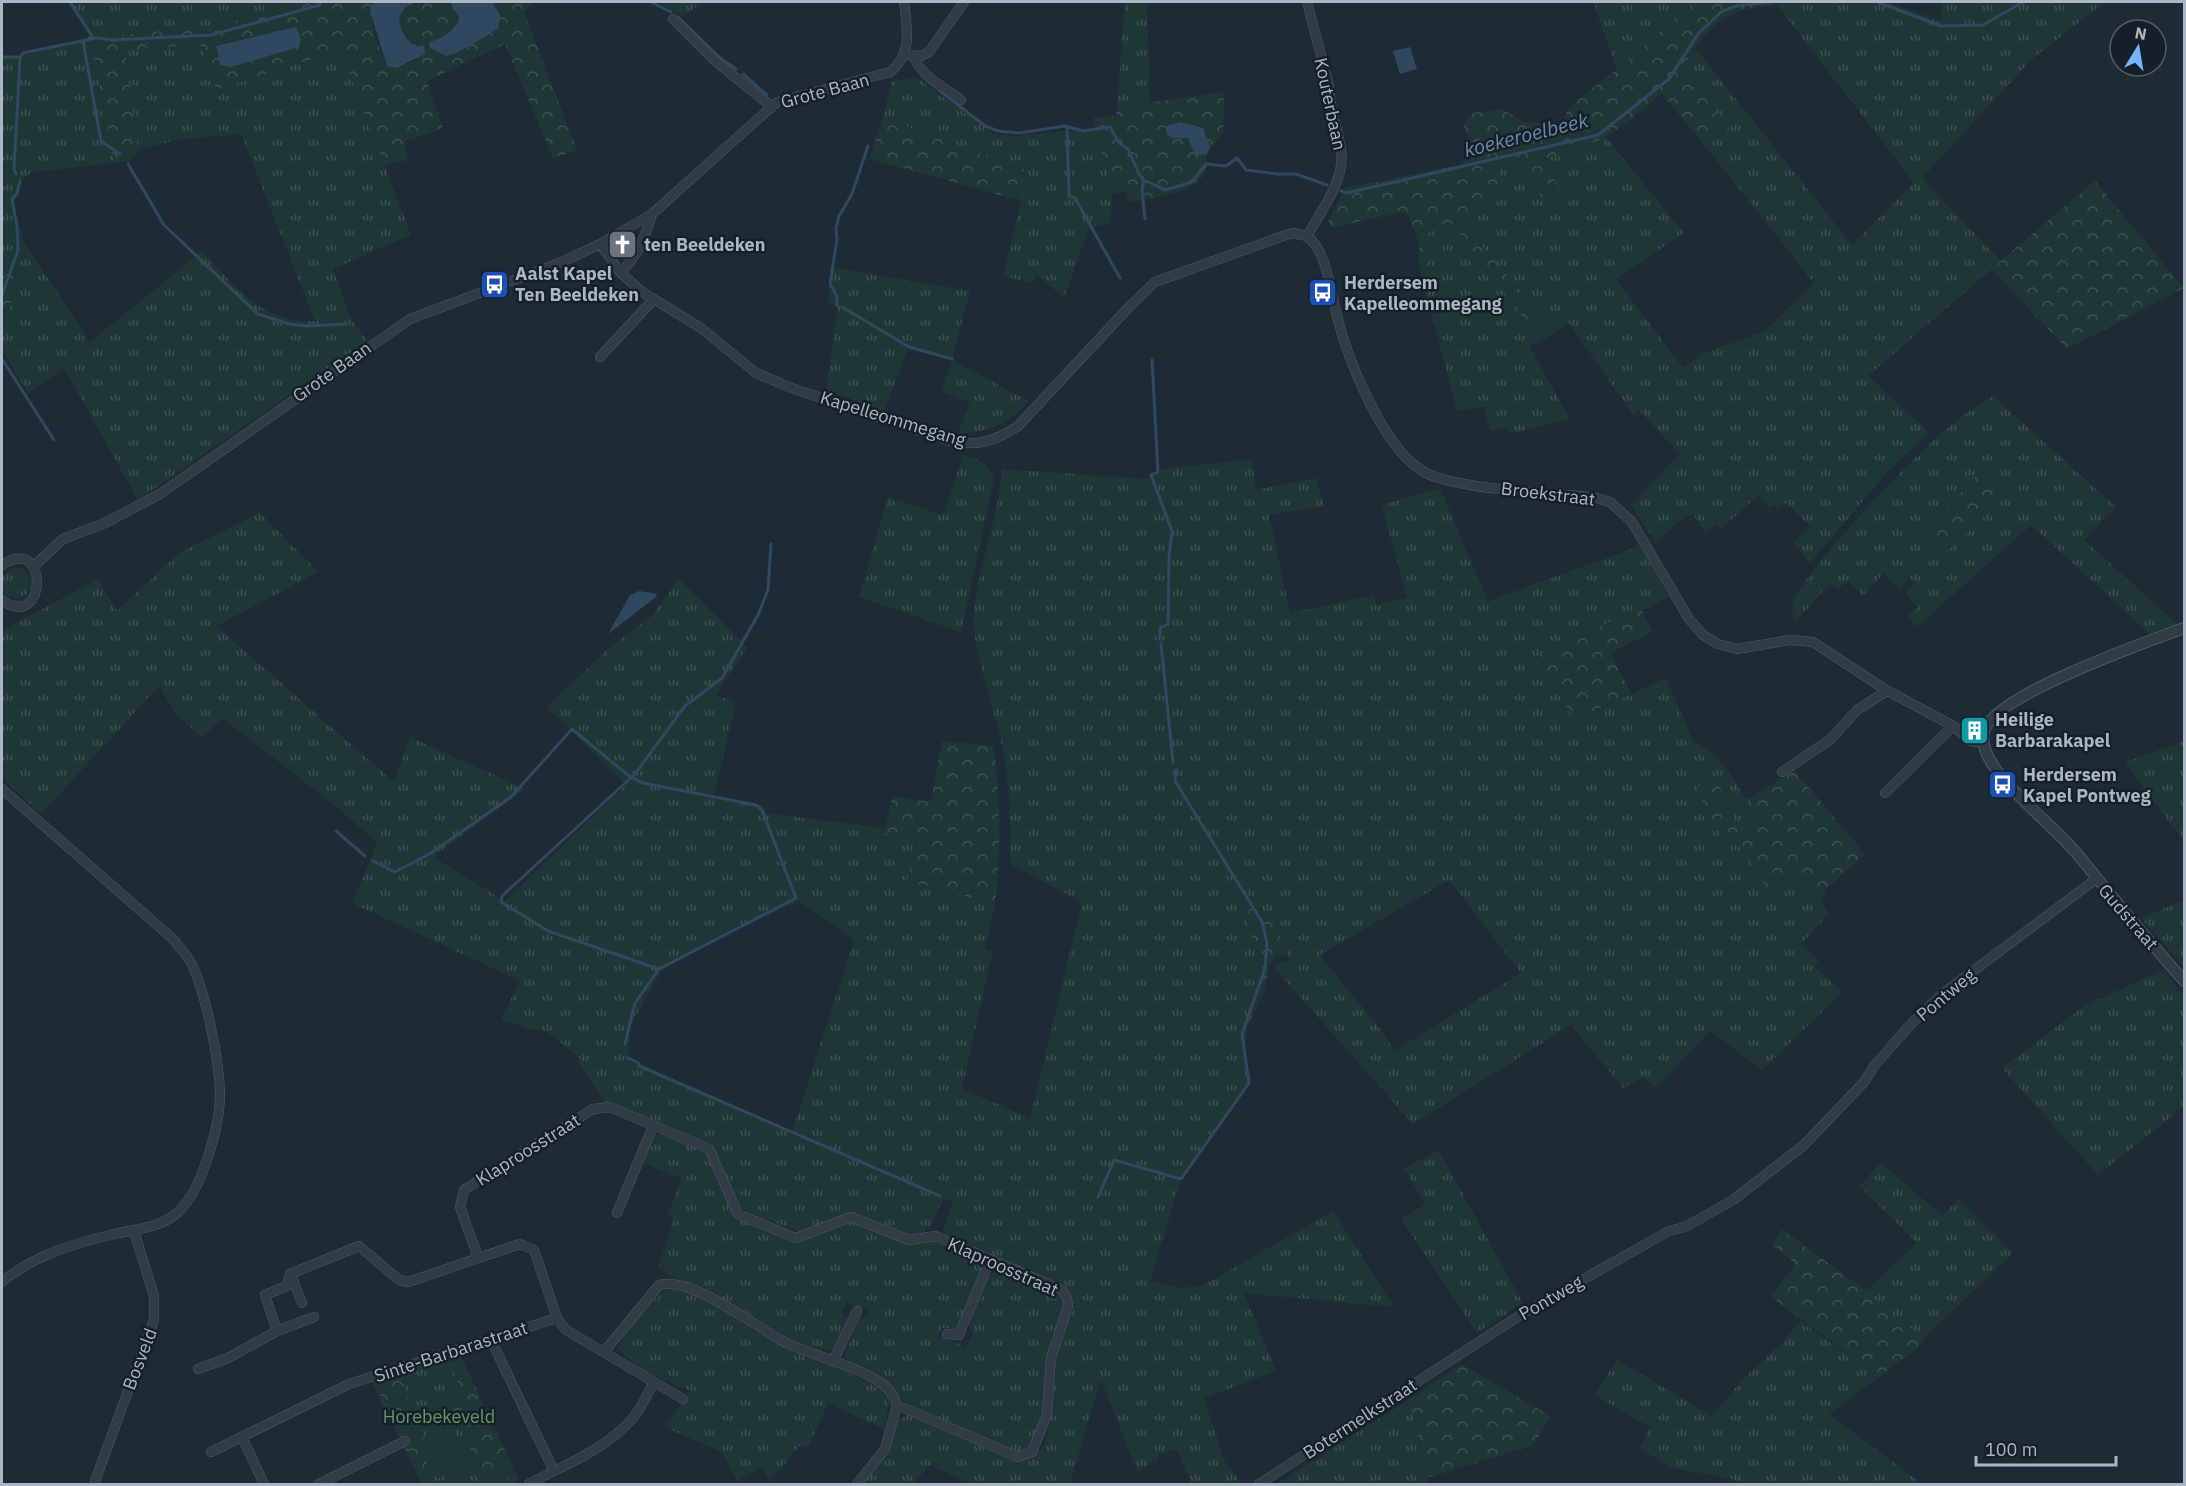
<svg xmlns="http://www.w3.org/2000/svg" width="2186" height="1486" font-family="'IBM Plex Sans',sans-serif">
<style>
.grass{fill:url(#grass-tufts);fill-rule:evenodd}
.forest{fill:url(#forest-crowns)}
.garden{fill:#1f3637}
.water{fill:#2f475f}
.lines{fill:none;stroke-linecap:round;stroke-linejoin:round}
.stream{stroke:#2f475f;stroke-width:3}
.minor-casing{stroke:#4e5965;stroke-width:10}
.tertiary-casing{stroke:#4e5965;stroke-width:12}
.minor{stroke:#313b46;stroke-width:9}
.tertiary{stroke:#313b46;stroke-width:10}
.labels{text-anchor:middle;stroke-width:5;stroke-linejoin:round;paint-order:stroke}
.street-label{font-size:18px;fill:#aab6c4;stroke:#17202a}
.poi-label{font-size:18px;font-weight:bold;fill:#aab6c4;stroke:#17202a;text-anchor:start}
.park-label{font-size:18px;fill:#62956a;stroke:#17202a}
.water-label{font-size:20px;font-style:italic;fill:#6989aa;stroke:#17202a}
</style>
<defs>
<pattern id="grass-tufts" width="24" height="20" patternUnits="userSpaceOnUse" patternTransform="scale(1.5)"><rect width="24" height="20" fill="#1f3637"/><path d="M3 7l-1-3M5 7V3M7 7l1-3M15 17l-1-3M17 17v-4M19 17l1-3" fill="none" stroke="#3d5152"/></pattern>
<pattern id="forest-crowns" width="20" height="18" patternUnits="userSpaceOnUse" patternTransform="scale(1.5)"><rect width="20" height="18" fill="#1f3637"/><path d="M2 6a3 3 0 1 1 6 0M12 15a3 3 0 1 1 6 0" fill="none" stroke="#3d5152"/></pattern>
</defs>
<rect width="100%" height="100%" fill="#1e2a36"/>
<path class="grass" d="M67 2H304L213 27 90 37 114 163 32 172 20 182 14 206 23 241 90 342 202 251C237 287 259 323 315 321L241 134 176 140 138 150 124 51 200 44 216 90 341 50 411 235 333 269 352 321 367 341 138 500 64 368 28 393 2 350V325L9 310 4 275 2 277V59L20 57 90 37Z
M659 2H704L682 16Z
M1125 2H1147L1150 102 1117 107Z
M1593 2H1694L1617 69Z
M1759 2H1887L1941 21 1943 2H2105L2032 59 1922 178 2001 261 1868 376 1929 432 1885 475 1810 563 1793 543 1810 526 1786 503 1778 509 1774 504 1769 508 1759 495 1722 528 1716 524 1706 533 1693 514 1678 522 1656 543 1631 505 1680 454 1639 410 1633 415 1569 323 1543 340 1529 346 1570 419 1510 434 1508 427 1490 431 1484 406 1457 411 1419 266 1431 265 1427 234 1450 222 1533 330 1546 322 1459 219 1504 186 1496 168 1514 160 1547 204 1541 160 1606 137 1684 233 1616 279 1683 368 1701 354 1765 331 1814 283 1704 145 1730 130 1682 68 1696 49 1852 245 1914 183 1777 5 1757 7Z
M916 77 993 134 1017 136 1096 128 1112 194 1111 223 1089 228 1064 298 1035 273 1033 283 1003 276 1028 171 883 118 891 82Z
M830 267 970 291 952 360 1029 401C1008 424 989 432 958 434L970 403 941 391 952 360 909 347 884 411 826 390 838 306 828 303Z
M1993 396 2116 507 2084 540 2178 625 2151 635 2031 525 1917 627 1908 616 1918 607 1905 593 1915 583 1910 578 1899 589 1884 573 1863 596 1848 580 1838 589 1830 584 1796 621 1792 611 1793 599C1818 561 1850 526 1881 493 1919 454 1946 424 1993 396Z
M963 455C979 460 988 462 994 479L961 632 859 597 888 497 943 515Z
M1252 459 1256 490 1316 478 1324 506 1269 515 1290 613 1374 595 1376 605 1407 598 1382 505 1440 488 1488 601 1640 546 1669 597 1642 611 1640 608 1538 657 1574 720 1666 678 1694 743C1718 748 1733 780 1745 798H1750L1757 816 1738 827 1717 781 1732 835 1769 890 1791 877 1822 903 1829 914 1801 944 1819 961 1814 966 1843 992 1762 1070 1710 1031 1656 1088 1644 1077 1623 1088 1571 1025 1413 1124 1275 969 1276 964 1289 960 1288 955 1256 948 1265 969 1262 991 1242 1034 1249 1083 1181 1179 1150 1281 1180 1288 1202 1286 1333 1211 1394 1307 1244 1293 1276 1371 1204 1398 1225 1462 1243 1484H1191L1177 1449 1158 1455V1460L1137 1471 1101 1379 1070 1484H966L968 1482 930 1465 912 1484H862L885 1456 897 1420 910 1414 1013 1460C1023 1459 1034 1459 1041 1449 1057 1425 1053 1369 1059 1339 1064 1317 1072 1317 1070 1291L943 1232 953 1202 944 1198 929 1227 921 1234 908 1235 851 1213 799 1232 742 1209 711 1145 604 1101 578 1062 581 1059 546 1031 528 1029 501 1019 520 981 352 903 377 843 342 811 222 718 202 738 175 713 159 686 41 814 2 778V631L98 579 117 611 179 553 260 513 319 572 216 626 394 782 410 737 525 789 433 857 505 901 626 785 547 707 612 645 652 616 678 580 671 571 747 647 716 695 736 703 713 799 763 805 765 813 883 828V833L916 841 907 881 995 904 985 949 993 950 962 1089 1030 1118 1082 902 1010 864C1011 821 1010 779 1000 737 993 706 975 655 974 626 973 578 999 520 1002 469L1148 479 1163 469ZM1449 880 1521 973 1394 1051 1385 1035 1320 955ZM799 901 854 940 792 1132 628 1058 630 1026 662 970 734 931Z
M1 583a15 15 0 1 1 30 0a15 15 0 1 1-30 0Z
M2184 741V842L2125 762Z
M2184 900V967L2141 918Z
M2163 970 2184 995V1107L2098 1175 2002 1068 2084 1006Z
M662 1134 704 1150 736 1216 791 1239 847 1222 859 1223 907 1243 931 1240 975 1258 982 1268 956 1329 942 1328 938 1335 966 1347 973 1334 969 1327 989 1275 1001 1269 1058 1292 1063 1308 1051 1339 1043 1416 1030 1447C1026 1449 1021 1452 1017 1451 1004 1450 916 1409 903 1400 896 1396 894 1387 888 1383 873 1373 856 1369 844 1357L859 1319 868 1317 870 1311 847 1302 842 1312 846 1321 837 1344 831 1350C792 1347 764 1320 731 1303 707 1291 674 1285 658 1265L674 1219 667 1216 682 1179 643 1163 653 1137Z
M1439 1151 1523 1303 1477 1333 1401 1219 1426 1204 1403 1168Z
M1881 1163 1942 1216 1959 1199 2013 1253 1924 1338 1863 1294 1917 1243 1859 1186Z
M668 1288 682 1291 728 1311 754 1331 843 1370 886 1392 889 1400 885 1430 828 1403 808 1448 800 1445 771 1481 761 1468 737 1481 722 1452 664 1427 691 1391 644 1371 617 1349C630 1326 646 1304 668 1288Z
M1800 1321 1879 1377 1829 1414 1922 1484H1741L1732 1479 1669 1467 1640 1448 1650 1427 1594 1395 1617 1360 1712 1416 1742 1380 1784 1341Z
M460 1354 519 1480 509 1484H422L372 1383Z
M1410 1399 1428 1484H1277Z"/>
<path class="forest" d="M304 2H373C367 22 379 46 387 66L397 68 417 60C414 48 409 45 404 35 386 0 426 2 450 2 468 25 451 34 429 42L439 53 500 15 492 2H534L524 12 577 150 553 158 505 44 427 81 443 128 404 142 408 160 384 165 341 50 216 90 200 44 125 51 138 150 130 161 114 163 90 37 213 27Z
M1694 2H1759L1757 7C1712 16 1707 33 1682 68L1730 130 1704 145 1662 94 1627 123 1600 140 1541 160 1564 194 1547 204 1514 160 1497 168 1504 186 1459 219 1546 321 1533 330 1450 222 1427 234 1431 265 1419 266V242L1406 211 1332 228 1328 222 1345 188 1459 165 1474 154 1463 124 1473 113 1502 109 1524 122 1554 124 1564 119 1569 107 1617 69Z
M1222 92C1228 106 1221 118 1224 132 1219 139 1207 150 1206 159 1205 164 1208 169 1205 173 1194 194 1148 199 1128 202L1126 191 1112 194 1093 118 1116 116 1117 107Z
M883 118 1028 171 1022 201 869 159Z
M2095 181 2184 288 2067 349 1991 269Z
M17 269 9 310 2 325V277Z
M1978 474 2004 498 1947 552 1924 532Z
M1640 607 1653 632 1610 653 1631 693 1574 720 1538 657Z
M942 741 994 746C1000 800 1002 850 995 904L907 881 916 842 883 833 893 796 931 802Z
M1794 770 1865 854 1826 889 1822 903 1791 877 1770 893 1732 835H1720L1698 792 1699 786 1717 781 1738 827 1757 816 1750 798Z
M1251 906C1274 914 1280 934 1288 955L1275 958 1270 963 1264 992 1247 1028 1245 1054 1251 1081 1249 1083 1242 1034 1262 991 1265 969 1245 919Z
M1781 1229 1867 1291 1864 1294 1924 1338 1918 1348 1879 1377 1770 1296 1796 1264 1772 1245Z
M460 1357 519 1480 510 1484 502 1466 497 1470 496 1484H475V1460L454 1414 438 1421 436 1407 464 1396 447 1358Z
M1461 1364 1551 1416 1533 1445 1427 1478 1410 1399Z
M399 1376 425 1437 416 1445 435 1484H445H425L376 1386Z"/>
<path class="garden" d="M452 1428 469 1464 437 1479 420 1442Z"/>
<path class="water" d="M373 2H418C391 10 397 30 414 47L424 45 425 54 397 68 387 66 370 12Z
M450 2H492L500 15 498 29 455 54 446 56 430 48 429 42C442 38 455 32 459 18Z
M296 27 301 39 299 47 231 67 220 65 216 46Z
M1410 47 1417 69 1400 74 1393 51Z
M1179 122 1203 128 1210 146 1207 154 1195 156 1188 138H1173L1167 135V126Z
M639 591 657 594 656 597 608 634 630 595Z"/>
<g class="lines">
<path class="stream" d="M70 2 92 36 88 39
M651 2 671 12
M1877 2 1941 26 1983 25 2023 2
M678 17 719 57 736 69
M83 41 101 141 120 154
M2 57H20
M743 74 767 95
M940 91 985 126 998 131 1019 133 1065 126 1083 131 1110 127 1119 143 1128 149 1139 174 1144 180 1165 190 1192 182 1206 164 1226 166 1237 158 1246 170 1278 174H1296L1327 185
M1067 128 1069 196 1075 198 1120 278
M128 164 164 225 258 314 289 324 307 326 346 324
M16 174 14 169 20 58 23 53 96 38 112 40 211 35 320 5 319 2
M1144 180 1142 190 1145 219
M1341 191 1347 193 1598 135 1669 79 1698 34 1721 12 1736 6 1770 2
M2 295 18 250 17 226 12 199 17 194 20 181
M837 306V296L830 284 837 239 836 228 839 216 852 194 868 146
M842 307 909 347 952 359
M2 359 54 440
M1152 360 1158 472 1151 475 1172 531 1169 557 1168 624 1160 628V637
M1161 644 1173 762
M336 831 365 856
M373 861 395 872 431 853 511 797 572 729 629 776 643 783 756 805 762 810 796 898 659 969
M625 1044 635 1003 659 969 548 931 501 902 502 896 635 774 685 706 722 678 758 615 768 590 771 544
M628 1058 639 1063V1066L940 1196
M1098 1197 1114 1160 1181 1179 1249 1083 1242 1034 1265 969 1267 943 1262 922 1175 781 1176 770"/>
<defs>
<path id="minor" d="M1307 2 1330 90C1329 110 1338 129 1341 150 1346 178 1321 212 1307 236
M673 19 714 60 771 106
M904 55 921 56 929 52 964 2
M914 56C919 75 946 89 961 100
M600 244 620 272 642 292 701 328 756 373 794 389 951 441C977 447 996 441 1018 426L1130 306 1155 282 1283 236 1293 233 1307 236C1328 253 1330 291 1337 316 1348 361 1384 451 1426 473 1457 489 1554 494 1593 497L1610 502 1632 522 1689 619 1703 635 1718 644 1737 649 1790 640 1813 642 1886 690 1955 727 1970 741 1983 743
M620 272C637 259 646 234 652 214
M600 357 654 299
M2 565C50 533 47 633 2 600
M33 567 63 539 105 523 160 494 410 319 562 262 600 244 652 214 777 102 890 72C913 54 907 27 904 2
M1782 772 1831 739 1857 710 1887 691
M2 789 173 939C180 948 190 958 194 969 207 1000 219 1059 220 1094 220 1125 202 1191 178 1212 161 1228 135 1229 114 1234 76 1243 32 1256 2 1282
M1885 793 1953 726
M617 1213 653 1126
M478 1257 460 1207 464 1190 593 1109 610 1107 709 1149 738 1214 796 1238 851 1217 909 1240 936 1236 1062 1290 1067 1298 1068 1306 1051 1358 1047 1415 1032 1452 1018 1457 897 1405C894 1396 890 1389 881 1383 853 1365 818 1357 787 1343 758 1329 691 1275 659 1285L604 1352
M291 1275 302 1303
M314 1317 277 1331 265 1295 287 1286 290 1274 359 1246 399 1280 408 1282 520 1244 534 1250 557 1318 566 1330 683 1399
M947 1334 959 1335 990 1260
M491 1340 554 1471
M833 1361 857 1311
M198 1369 228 1358 277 1331
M242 1437 264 1484
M211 1452 349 1384 557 1318
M94 1484 154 1320V1296L134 1231
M319 1484 405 1441
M529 1484C564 1465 605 1450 632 1419 641 1409 647 1394 654 1382
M857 1484 885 1449 897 1405
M1259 1484 1527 1311 1669 1231 1685 1227 1733 1200 1804 1145 1865 1081 1874 1066 1912 1023 1941 995 2096 879"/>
<path id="tertiary" d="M2184 628C2146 642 1998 694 1985 729 1979 744 1989 760 1997 771 2020 802 2054 826 2079 856 2113 898 2148 940 2184 981"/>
</defs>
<use href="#minor" class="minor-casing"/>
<use href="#tertiary" class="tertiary-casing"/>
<use href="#minor" class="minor"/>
<use href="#tertiary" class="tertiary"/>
</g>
<defs>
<symbol id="church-square" viewBox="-11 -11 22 22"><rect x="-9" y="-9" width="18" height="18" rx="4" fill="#6b7280" stroke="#17202a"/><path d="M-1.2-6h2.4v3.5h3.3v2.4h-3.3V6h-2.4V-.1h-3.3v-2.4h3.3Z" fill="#fff"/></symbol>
<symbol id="bus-square" viewBox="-11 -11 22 22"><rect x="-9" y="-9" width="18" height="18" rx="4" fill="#1a4fb4" stroke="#17202a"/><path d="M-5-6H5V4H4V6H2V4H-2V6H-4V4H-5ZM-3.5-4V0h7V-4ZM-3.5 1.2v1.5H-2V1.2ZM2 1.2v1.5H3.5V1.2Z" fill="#fff"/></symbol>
<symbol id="building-square" viewBox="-11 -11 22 22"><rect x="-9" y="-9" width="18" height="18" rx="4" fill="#0f9aa8" stroke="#17202a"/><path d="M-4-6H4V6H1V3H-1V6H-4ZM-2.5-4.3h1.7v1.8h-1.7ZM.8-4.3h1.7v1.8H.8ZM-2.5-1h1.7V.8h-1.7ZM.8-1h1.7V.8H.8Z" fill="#fff"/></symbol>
</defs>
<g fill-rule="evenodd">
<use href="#church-square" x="606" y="228" width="33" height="33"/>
<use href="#bus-square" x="478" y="268" width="33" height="33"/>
<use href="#bus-square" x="1306" y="276" width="33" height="33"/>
<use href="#building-square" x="1958" y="714" width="33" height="33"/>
<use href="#bus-square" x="1986" y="768" width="33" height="33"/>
</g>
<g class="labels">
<g class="street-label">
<text transform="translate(825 91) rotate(-15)" y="6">Grote Baan</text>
<text transform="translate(1330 104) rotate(78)" y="6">Kouterbaan</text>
<text transform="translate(332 372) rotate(-35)" y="6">Grote Baan</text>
<text transform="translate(893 419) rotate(17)" y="6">Kapelleommegang</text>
<text transform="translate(1548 494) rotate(7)" y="6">Broekstraat</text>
<text transform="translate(2128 917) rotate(49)" y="6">Gudstraat</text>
<text transform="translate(1946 995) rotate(-40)" y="6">Pontweg</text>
<text transform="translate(528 1150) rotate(-32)" y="6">Klaproosstraat</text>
<text transform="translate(1003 1267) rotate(24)" y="6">Klaproosstraat</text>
<text transform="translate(1551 1298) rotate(-30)" y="6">Pontweg</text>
<text transform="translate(451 1352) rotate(-18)" y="6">Sinte-Barbarastraat</text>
<text transform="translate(140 1359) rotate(-69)" y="6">Bosveld</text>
<text transform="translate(1360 1419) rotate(-33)" y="6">Botermelkstraat</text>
</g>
<g class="poi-label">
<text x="644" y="251">ten Beeldeken</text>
<text x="515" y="280">Aalst Kapel<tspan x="515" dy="21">Ten Beeldeken</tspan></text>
<text x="1344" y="289">Herdersem<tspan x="1344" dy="21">Kapelleommegang</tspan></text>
<text x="1995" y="726">Heilige<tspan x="1995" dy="21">Barbarakapel</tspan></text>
<text x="2023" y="781">Herdersem<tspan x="2023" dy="21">Kapel Pontweg</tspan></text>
</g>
<g class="park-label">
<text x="439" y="1423">Horebekeveld</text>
</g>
<g class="water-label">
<text transform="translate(1526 135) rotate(-14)" y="7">koekeroelbeek</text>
</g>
</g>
<rect width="2186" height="1486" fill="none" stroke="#aab6c4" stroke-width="6"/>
<g transform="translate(2138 48) rotate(11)"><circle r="28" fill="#17202a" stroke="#525c68" stroke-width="1.5"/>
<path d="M0-4.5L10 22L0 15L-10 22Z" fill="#76b4fd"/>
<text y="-9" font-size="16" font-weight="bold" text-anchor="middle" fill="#aab6c4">N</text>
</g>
<path d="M1976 1456v9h140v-9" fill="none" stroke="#aab6c4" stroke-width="3"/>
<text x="1985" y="1456" font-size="18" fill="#aab6c4" stroke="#17202a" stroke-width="4.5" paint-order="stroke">100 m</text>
</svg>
